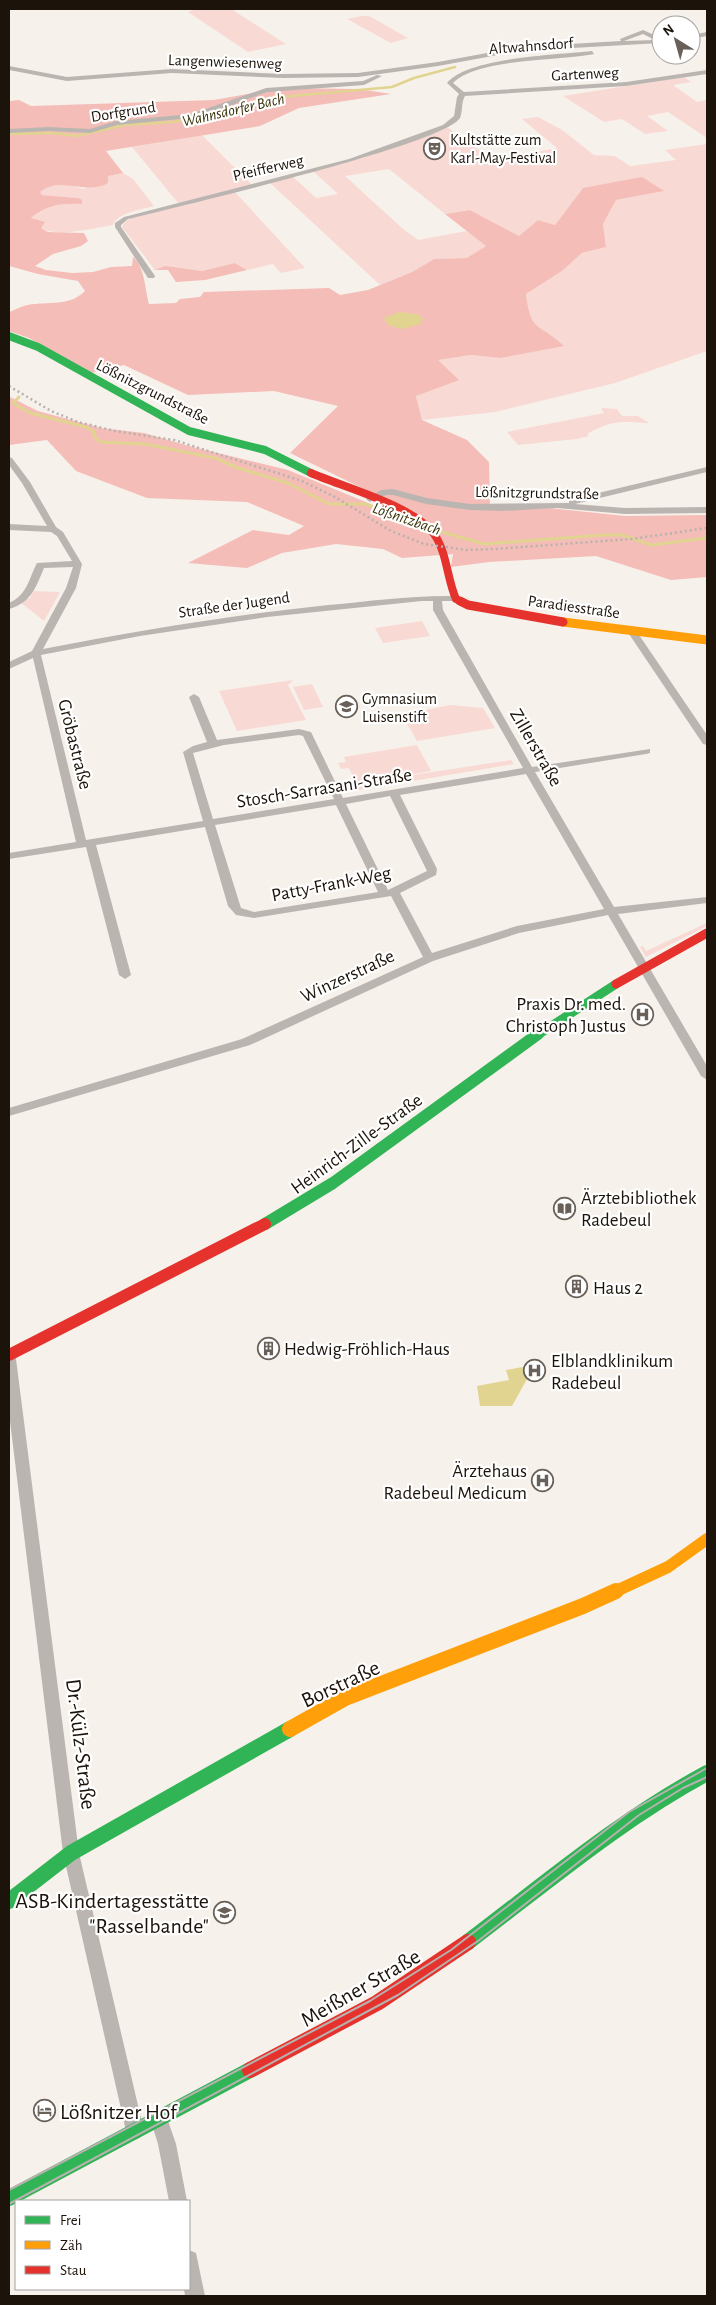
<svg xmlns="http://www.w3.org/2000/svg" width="716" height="2305" font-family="'Alegreya Sans',sans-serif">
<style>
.green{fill:#f8d9d4}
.forest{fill:#f5bdb7}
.water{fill:#e1d490}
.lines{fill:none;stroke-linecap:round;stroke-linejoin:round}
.stream-far1{stroke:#e1d490;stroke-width:2.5}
.stream{stroke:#e1d490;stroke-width:3}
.street{fill:#bbb5b2;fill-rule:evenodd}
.fast-far3{stroke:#30b455;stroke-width:8}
.fast-far2{stroke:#30b455;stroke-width:9}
.fast-far1{stroke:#30b455;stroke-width:12}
.fast{stroke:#30b455;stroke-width:16}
.slow-far2{stroke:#ff9f0a;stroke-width:9}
.slow-far1{stroke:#ff9f0a;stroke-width:12}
.slow{stroke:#ff9f0a;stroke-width:16}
.jam-far3{stroke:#e5322d;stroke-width:8}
.jam-far2{stroke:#e5322d;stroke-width:9}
.jam-far1{stroke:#e5322d;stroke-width:12}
.jam{stroke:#e5322d;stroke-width:16}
.tram{stroke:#b7b2af;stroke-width:2}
.rail{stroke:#b7b2af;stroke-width:2.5;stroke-dasharray:2 3;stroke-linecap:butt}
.labels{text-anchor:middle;stroke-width:4.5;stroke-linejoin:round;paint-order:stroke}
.far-street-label{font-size:16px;fill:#1c130a;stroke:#fff}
.far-water-label{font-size:16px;font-style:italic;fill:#393208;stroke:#fff}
.far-poi-label{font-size:16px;fill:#1c130a;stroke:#fff;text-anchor:start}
.street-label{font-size:19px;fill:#1c130a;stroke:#fff}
.poi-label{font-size:19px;fill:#1c130a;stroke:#fff;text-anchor:start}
.near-street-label{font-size:22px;fill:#1c130a;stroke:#fff}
.near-poi-label{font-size:22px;fill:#1c130a;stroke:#fff;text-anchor:end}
</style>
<rect width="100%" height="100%" fill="#f7f1eb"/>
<path class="green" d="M196 9H231L286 44 248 52 188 12Z
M361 16H369L408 38 391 43 347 19Z
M684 77 691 82 673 85 697 102 707 100V138L668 112 647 116 668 131 645 134 622 119 604 122 563 96Z
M538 117 562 130 594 155 615 156 630 166 676 160 665 150 707 144V351L615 383 495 412 422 420 416 395 437 360 471 355 500 358 556 339C532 323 530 324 526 294L562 271 582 253 606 247 603 224 616 200 663 191 583 188 555 225 538 220 519 236 470 210 445 214 389 169 345 176 403 229 418 240 467 231 486 246 468 258 434 259 412 272 380 285 269 182 292 176 316 198 338 194 313 171 372 155 447 127 493 160 557 148 522 119Z
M202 135 253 186 234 191 305 268 281 273 273 264 247 270 235 263 202 271 165 267 155 270 122 227C127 213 165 208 179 204L132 147Z
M123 173 133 179 154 206C141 210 118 212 113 225 93 228 57 238 41 228L44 222 31 218 53 205 78 198 42 195 39 192C53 181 69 184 84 189L107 176Z
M601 408 617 409 622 416H638L649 423C620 422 614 419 587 434L589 436 577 439 518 445 507 432 604 413Z
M33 591 60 592 44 621 20 602 30 598Z
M422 621 430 636 383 643 375 628Z
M293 680 288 685 306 720 237 731 219 691Z
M312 684 323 707 304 710 293 687Z
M450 705 483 708 495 728 417 741 402 715Z
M417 745 431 771 374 781 511 760 514 764 352 791 349 785 357 784 349 768 341 769 338 763 346 762 344 757Z
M707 923V926L646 957 640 947 643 946 646 951Z"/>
<path class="forest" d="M281 88 359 89 391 94 299 108 260 126 106 151 123 173 108 176V183C86 196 61 175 40 192L42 195 78 198 82 200V204C59 203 50 204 31 218L45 222 41 228 48 232 84 233 88 241 81 246 53 254 35 266 46 270 72 273 93 272 111 267 132 266 133 257C145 267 145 290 149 304L176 303 180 299 200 297 204 292 329 288 340 295 368 290 412 272 434 259 467 258 486 246 445 214 470 210 519 236 538 220 555 225 583 188 642 177 664 191 616 200 603 224 606 247 582 253 562 271 526 294C531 334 539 322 564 346L500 358 471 355 438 360 459 380 416 396 422 420 467 440 489 462 490 510 549 508 625 516 707 515V577L671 580 596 556 489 562 451 567 453 554 402 558 383 549 336 544 282 553 247 568 188 563 253 530 289 535 304 526 247 502 147 498 76 471 47 440 9 445V389L10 397 38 411 101 428 144 433 189 446 288 470 407 519 364 489 290 453 338 406 274 391 188 395 124 365 91 373 29 338 9 331V312C15 310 21 306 28 305 48 301 69 307 85 291L78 281 38 274 9 266V101L19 100 31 106 214 100Z
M235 263 247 270 205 280 176 282 168 270H155L165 266 202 271Z"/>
<path class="water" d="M399 312 417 314 423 318 421 324 402 329 388 325 384 318Z
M528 1366 531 1372 512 1406H480L477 1386 509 1380 506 1370Z"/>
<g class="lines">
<path class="stream-far1" d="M9 134 54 133 76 136 125 125 173 122 230 111 270 98 392 87 414 78 455 67"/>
<path class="stream" d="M19 397 13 403 30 413 86 427 94 432V436L100 442 145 444 215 458 238 468 288 483 329 504H365L416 523
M435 530 484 544 603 535H622L651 545 707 538"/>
<path class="street" d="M643 30 661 38V43L519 51 438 66 358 77 283 78 172 73 67 81 9 70V66L67 77 172 69 283 74 358 73 438 62 519 47 621 41 620 39ZM643 34 655 40 624 41Z
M707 32V36L691 39V35Z
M592 51 594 54C559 61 477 58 453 83L464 92 626 82 707 70V74L626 86 465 96C461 102 463 111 460 118 443 145 175 207 128 219L121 225V227L155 276 154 278H148L115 227V223L124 217 349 159 443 125 454 116 457 97 459 94 447 83C468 57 558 55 592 51Z
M377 75 382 76 364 85 267 92 224 108 191 118 117 125 90 133 49 131 9 133V129L49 127 90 129 116 121 191 114 266 88 363 81Z
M9 457 12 458 30 482 56 527 63 532 82 564 76 588 43 649C137 631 232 615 328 605 371 601 413 595 456 596L461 599 459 601H442L443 610 532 767 650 749V753L646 754 535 772 614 907 707 897V903L618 914 707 1066V1080L701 1076 608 915 519 933 433 961 250 1045 9 1116V1108L242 1039 423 957 391 896 254 918 236 915 228 906 205 827 96 845 131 975 125 979 119 975 86 847 9 859V853L76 842 33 658 9 669V662L32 651 66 588 73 567 44 568C36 587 31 603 9 609V603C28 594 28 580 37 563L72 561 57 536 51 532 9 530V524L47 526 22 483 9 465ZM422 601H433V610L523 768 343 798 311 732 299 729 217 740 199 697 194 694 189 697 207 742 193 746 183 752 203 821 86 840 41 655 140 636 267 617ZM299 735 303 736 334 799 213 819 193 753 224 745ZM526 774 604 909 517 926 432 953 400 893 436 875 437 869 400 795ZM390 796 427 871 388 890 346 804ZM336 805 378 892 254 912 241 908 215 825Z
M707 467V472L575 504 625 508 707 507V513L625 514 557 508 502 511 470 510 426 504 393 495H386L370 502 366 499 381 490 393 489 427 498 470 504 569 503V500Z
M632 628 635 629 707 735V745L703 744 627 631Z
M9 1354 14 1355 16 1359 79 1853 144 2131 141 2137 135 2140 129 2137 126 2131 63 1853 9 1413Z
M159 2109 165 2112 176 2144 187 2201H169L158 2144 150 2118 153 2112Z
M189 2250 196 2253 205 2296H185L184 2289H189Z"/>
<path class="fast-far3" d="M9 336 38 347 189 431 265 450 311 473"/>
<path class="fast-far2" d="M536 1036 616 984"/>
<path class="fast-far1" d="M265 1224 333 1183 538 1034"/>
<path class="fast" d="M9 1901 71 1853 290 1729
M468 1942C546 1883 620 1820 707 1773
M9 2198 250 2070"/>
<path class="slow-far2" d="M563 622 707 640"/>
<path class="slow-far1" d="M614 1592 668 1567 707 1539"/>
<path class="slow" d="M290 1729 345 1698 583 1606 616 1591"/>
<path class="jam-far3" d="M311 473C343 487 414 506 434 534 447 552 447 579 456 599L462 602"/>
<path class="jam-far2" d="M460 601 468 605 563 622
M616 984 707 933"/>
<path class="jam-far1" d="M9 1355 265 1224"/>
<path class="jam" d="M250 2070 377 2003 468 1942"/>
<path class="tram" d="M9 2190 370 2001 451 1950 629 1812 707 1768
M9 2204 398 1995 478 1941 639 1815 683 1788 707 1777"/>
<path class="rail" d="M9 386 51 411 78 422 115 431 174 440 302 481 335 497 391 531 424 544 467 550 494 549 632 539 707 528"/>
</g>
<defs>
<symbol id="theatre-ring" viewBox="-11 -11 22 22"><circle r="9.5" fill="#fff" stroke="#696159" stroke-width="1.5"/><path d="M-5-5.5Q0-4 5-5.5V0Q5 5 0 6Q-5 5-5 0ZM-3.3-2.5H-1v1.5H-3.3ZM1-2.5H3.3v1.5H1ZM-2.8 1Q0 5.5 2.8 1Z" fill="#696159"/></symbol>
<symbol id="school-ring" viewBox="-11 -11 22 22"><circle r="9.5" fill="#fff" stroke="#696159" stroke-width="1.5"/><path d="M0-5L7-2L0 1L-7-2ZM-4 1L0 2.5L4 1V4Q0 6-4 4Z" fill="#696159"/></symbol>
<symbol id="hospital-ring" viewBox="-11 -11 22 22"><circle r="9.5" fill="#fff" stroke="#696159" stroke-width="1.5"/><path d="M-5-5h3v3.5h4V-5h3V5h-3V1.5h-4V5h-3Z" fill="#696159"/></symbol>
<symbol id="library-ring" viewBox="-11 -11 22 22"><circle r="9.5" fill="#fff" stroke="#696159" stroke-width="1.5"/><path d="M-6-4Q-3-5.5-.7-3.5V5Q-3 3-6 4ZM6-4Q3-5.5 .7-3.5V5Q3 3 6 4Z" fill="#696159"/></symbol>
<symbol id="building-ring" viewBox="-11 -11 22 22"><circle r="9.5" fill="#fff" stroke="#696159" stroke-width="1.5"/><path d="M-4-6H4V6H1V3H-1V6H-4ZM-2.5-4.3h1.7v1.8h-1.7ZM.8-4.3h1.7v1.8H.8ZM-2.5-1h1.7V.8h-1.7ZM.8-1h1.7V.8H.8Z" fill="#696159"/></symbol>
<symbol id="hotel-ring" viewBox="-11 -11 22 22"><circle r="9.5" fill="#fff" stroke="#696159" stroke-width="1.5"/><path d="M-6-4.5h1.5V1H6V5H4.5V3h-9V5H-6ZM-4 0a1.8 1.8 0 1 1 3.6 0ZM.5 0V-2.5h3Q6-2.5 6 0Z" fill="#696159"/></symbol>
</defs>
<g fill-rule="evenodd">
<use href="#theatre-ring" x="422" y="136" width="25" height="25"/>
<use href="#school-ring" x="334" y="694" width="25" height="25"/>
<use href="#hospital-ring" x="630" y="1002" width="25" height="25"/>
<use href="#library-ring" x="552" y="1196" width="25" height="25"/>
<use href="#building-ring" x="564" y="1274" width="25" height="25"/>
<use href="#building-ring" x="256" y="1336" width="25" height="25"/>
<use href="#hospital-ring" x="522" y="1358" width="25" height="25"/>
<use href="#hospital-ring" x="530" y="1468" width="25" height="25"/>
<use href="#school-ring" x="212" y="1900" width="25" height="25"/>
<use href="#hotel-ring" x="32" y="2098" width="25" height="25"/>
</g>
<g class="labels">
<g class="far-street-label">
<text transform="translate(531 45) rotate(-4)" y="6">Altwahnsdorf</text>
<text transform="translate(225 61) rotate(2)" y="6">Langenwiesenweg</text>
<text transform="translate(585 73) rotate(-3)" y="6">Gartenweg</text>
<text transform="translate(123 111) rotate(-9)" y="6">Dorfgrund</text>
<text transform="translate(268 167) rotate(-13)" y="6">Pfeifferweg</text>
<text transform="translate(153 391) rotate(27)" y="6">Lößnitzgrundstraße</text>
<text transform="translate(537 492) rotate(1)" y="6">Lößnitzgrundstraße</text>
<text transform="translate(234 604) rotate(-8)" y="6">Straße der Jugend</text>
<text transform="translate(574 606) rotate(8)" y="6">Paradiesstraße</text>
</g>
<g class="far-water-label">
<text transform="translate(233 109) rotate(-13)" y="6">Wahnsdorfer Bach</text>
<text transform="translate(407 518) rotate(19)" y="6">Lößnitzbach</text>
</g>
<g class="far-poi-label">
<text x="450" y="145">Kultstätte zum<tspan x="450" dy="18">Karl-May-Festival</tspan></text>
<text x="362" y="704">Gymnasium<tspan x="362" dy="18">Luisenstift</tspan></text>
</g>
<g class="street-label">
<text transform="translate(76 744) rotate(76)" y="7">Gröbastraße</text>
<text transform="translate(537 747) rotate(60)" y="7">Zillerstraße</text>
<text transform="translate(324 787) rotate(-9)" y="7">Stosch-Sarrasani-Straße</text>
<text transform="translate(331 883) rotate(-11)" y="7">Patty-Frank-Weg</text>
<text transform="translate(347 975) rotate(-25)" y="7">Winzerstraße</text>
<text transform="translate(356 1143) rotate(-36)" y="7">Heinrich-Zille-Straße</text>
</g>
<g class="poi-label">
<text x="626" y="1010" text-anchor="end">Praxis Dr. med.<tspan x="626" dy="22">Christoph Justus</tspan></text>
<text x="581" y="1204">Ärztebibliothek<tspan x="581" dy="22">Radebeul</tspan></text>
<text x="593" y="1294">Haus 2</text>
<text x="284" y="1355">Hedwig-Fröhlich-Haus</text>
<text x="551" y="1367">Elblandklinikum<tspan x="551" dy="22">Radebeul</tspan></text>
<text x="527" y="1477" text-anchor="end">Ärztehaus<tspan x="527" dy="22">Radebeul Medicum</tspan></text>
</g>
<g class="near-street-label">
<text transform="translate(340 1683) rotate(-25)" y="8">Borstraße</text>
<text transform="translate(82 1744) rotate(83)" y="8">Dr.-Külz-Straße</text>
<text transform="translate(360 1987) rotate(-30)" y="8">Meißner Straße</text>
</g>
<g class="near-poi-label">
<text x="209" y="1908">ASB-Kindertagesstätte<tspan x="209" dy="25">"Rasselbande"</tspan></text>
<text x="60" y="2119" text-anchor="start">Lößnitzer Hof</text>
</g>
</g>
<rect width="716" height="2305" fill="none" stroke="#1c130a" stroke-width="20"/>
<rect x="15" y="2200" width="175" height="90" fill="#ffffff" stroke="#a4a19d"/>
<rect x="25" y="2216" width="25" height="8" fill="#30b455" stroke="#a4a19d"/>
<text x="60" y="2225" font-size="15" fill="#1c130a">Frei</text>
<rect x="25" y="2241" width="25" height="8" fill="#ff9f0a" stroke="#a4a19d"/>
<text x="60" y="2250" font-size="15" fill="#1c130a">Zäh</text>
<rect x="25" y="2266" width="25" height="8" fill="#e5322d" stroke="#a4a19d"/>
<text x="60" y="2275" font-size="15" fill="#1c130a">Stau</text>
<g transform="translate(676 40) rotate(323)"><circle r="24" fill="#ffffff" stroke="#a4a19d"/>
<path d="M0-4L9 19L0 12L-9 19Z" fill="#696159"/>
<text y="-8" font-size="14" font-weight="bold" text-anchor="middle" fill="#1c130a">N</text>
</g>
</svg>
